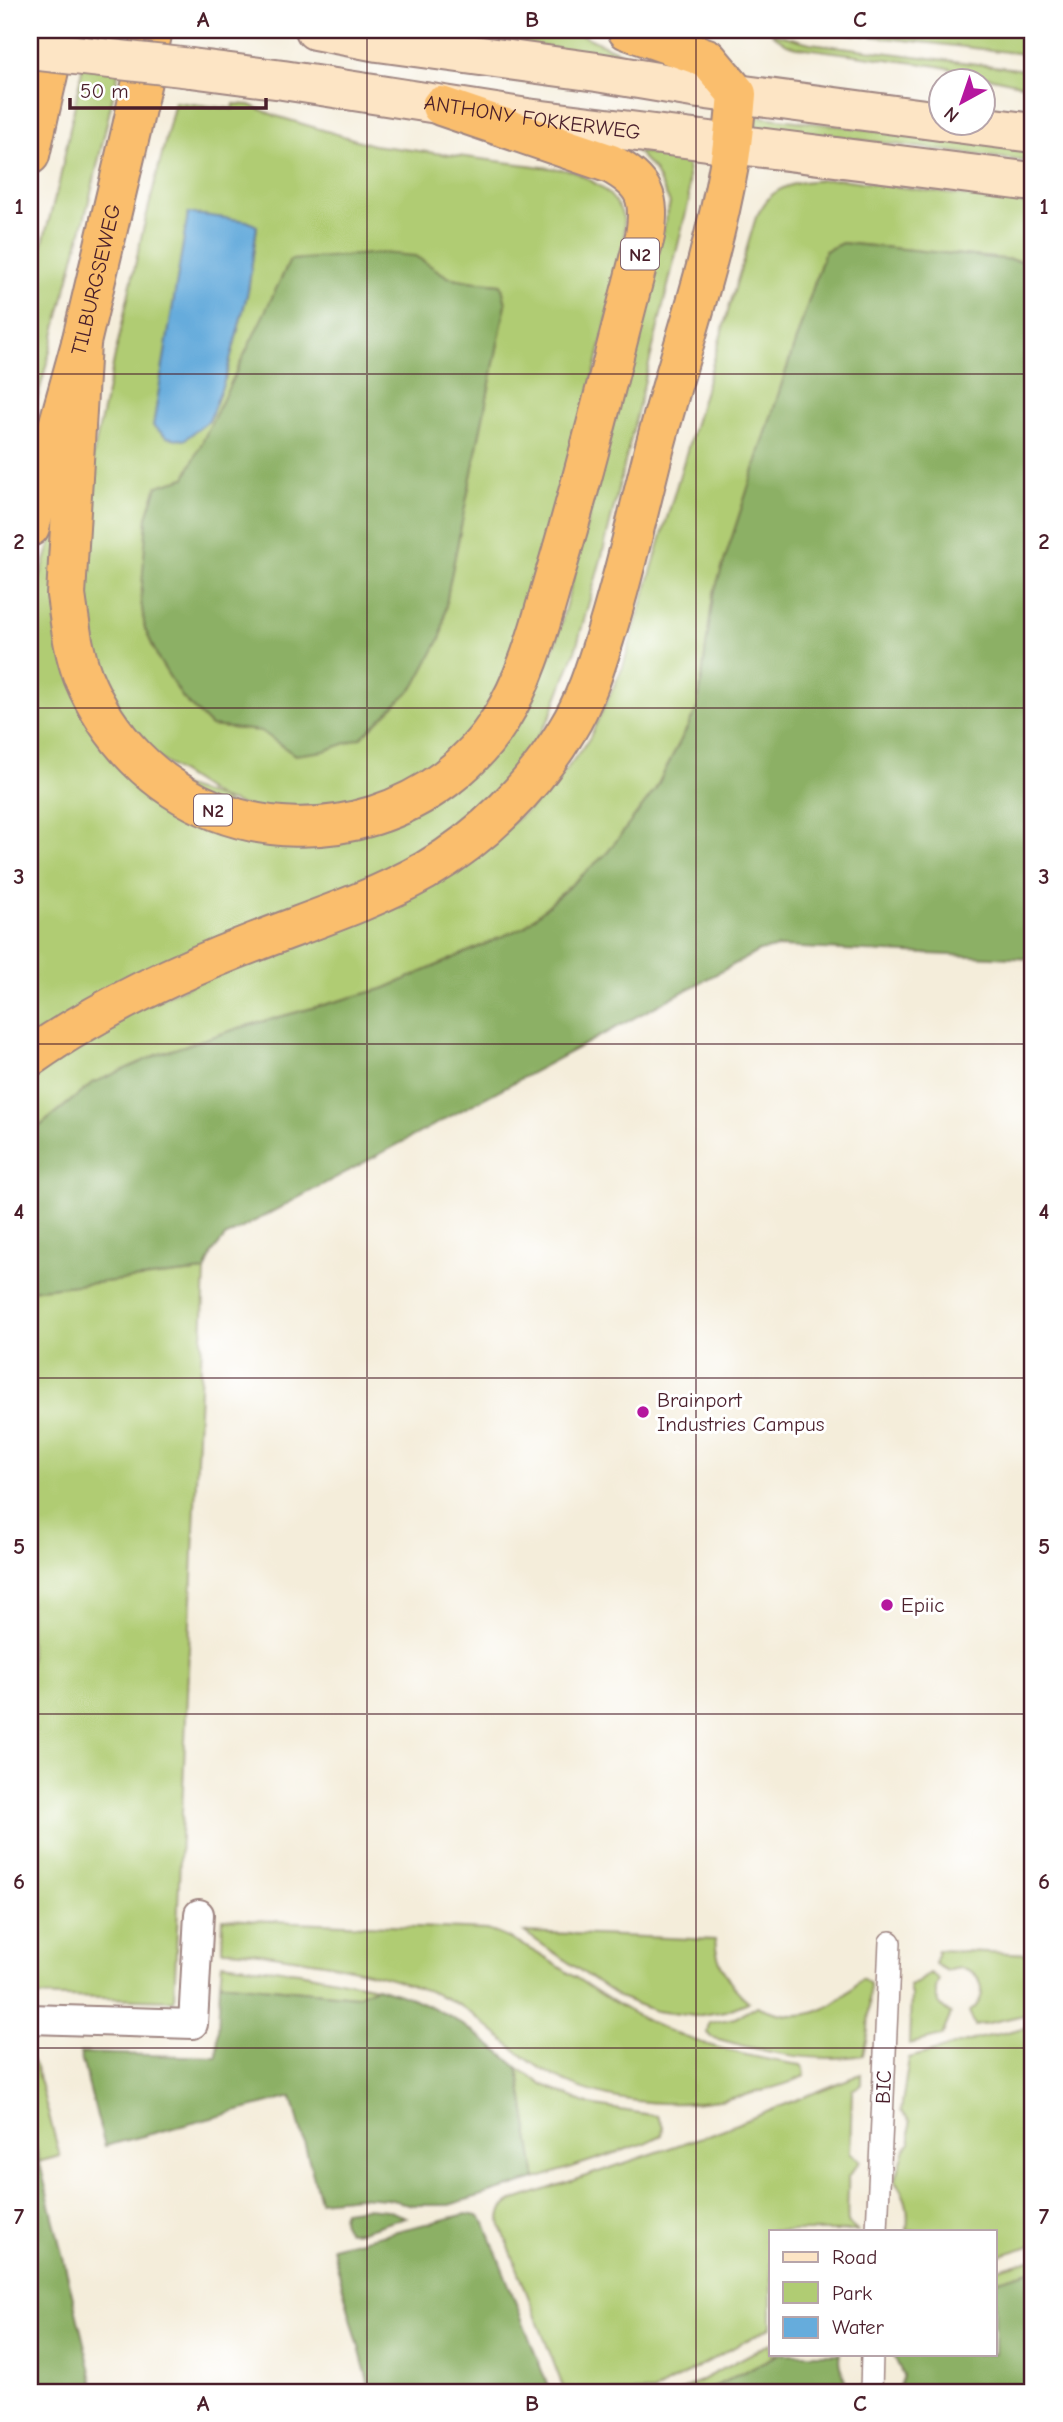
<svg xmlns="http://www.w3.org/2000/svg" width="1063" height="2422" font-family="'Comic Neue',sans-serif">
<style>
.green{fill:#b0cc73;stroke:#7d764f;stroke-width:2;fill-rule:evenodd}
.forest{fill:#8cb065;stroke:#6b6848;stroke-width:2}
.water{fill:#66acdc;stroke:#586684;stroke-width:2}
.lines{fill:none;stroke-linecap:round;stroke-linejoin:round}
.pedestrian-casing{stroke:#9f8682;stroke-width:24}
.minor-casing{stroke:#9f8682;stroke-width:32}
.secondary-casing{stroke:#9f8682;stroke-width:42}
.trunk-casing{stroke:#9f8682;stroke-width:42}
.motorway-casing{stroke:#9f8682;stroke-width:42}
.pedestrian{stroke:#fff;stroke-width:21}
.minor{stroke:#fff;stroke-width:28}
.secondary{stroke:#fde5c5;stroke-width:38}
.trunk{stroke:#fabe6d;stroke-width:38}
.motorway{stroke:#fabe6d;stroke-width:38}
.secondary-bridge-casing{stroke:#9f8682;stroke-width:42;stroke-linecap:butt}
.secondary-bridge{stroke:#fde5c5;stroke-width:38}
.grid{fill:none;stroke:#4a1f2b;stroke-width:2;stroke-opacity:0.55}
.poi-dot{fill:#b5179e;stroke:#fff;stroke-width:2.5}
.labels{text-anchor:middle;stroke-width:6;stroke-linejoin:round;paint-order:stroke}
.shield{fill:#fff;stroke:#80626b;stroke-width:2}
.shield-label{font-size:19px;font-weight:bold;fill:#4a1f2b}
.street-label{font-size:21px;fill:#4a1f2b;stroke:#fff}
.poi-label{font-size:21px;fill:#4a1f2b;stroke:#fff;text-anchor:start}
.neatline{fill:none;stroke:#4a1f2b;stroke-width:2.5}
.grid-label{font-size:23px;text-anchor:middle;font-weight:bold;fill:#4a1f2b}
</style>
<rect width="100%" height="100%" fill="#fff"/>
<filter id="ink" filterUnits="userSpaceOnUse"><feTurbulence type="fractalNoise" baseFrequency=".0143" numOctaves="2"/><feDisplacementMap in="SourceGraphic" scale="14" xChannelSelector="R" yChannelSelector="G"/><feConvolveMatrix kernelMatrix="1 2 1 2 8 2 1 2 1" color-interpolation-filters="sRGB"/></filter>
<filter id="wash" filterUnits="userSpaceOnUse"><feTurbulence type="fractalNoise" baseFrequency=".00686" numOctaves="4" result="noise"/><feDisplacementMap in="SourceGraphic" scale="28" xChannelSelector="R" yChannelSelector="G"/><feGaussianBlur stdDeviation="1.57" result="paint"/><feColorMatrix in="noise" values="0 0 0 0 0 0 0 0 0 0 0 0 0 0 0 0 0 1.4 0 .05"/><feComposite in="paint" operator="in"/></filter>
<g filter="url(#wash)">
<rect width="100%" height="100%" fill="#f4edda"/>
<path class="green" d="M90 30H128L91 193 30 428V290L59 183Z
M422 30H571L619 52 652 62Z
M817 30H1033V55Z
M773 33 810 43 1033 71V87L938 66 797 47 787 44 772 34Z
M175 102 233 109 234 104 250 105 276 116 373 145 573 171C593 181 616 193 623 217 625 226 624 237 625 246L537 609 488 714 439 768 336 815 235 808 137 744 86 651 80 514 142 234ZM257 227 248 291 226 376 209 421ZM415 256 448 277 469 281 501 284 506 304 449 586 441 637 295 755 261 731 211 726 183 698 159 660 145 629 141 600 157 487 185 478Z
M744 115 1033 148V162L744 125Z
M637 152 687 156 689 200 602 556 575 652 550 717 519 766 461 833 30 1047V609L60 513 59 594 138 773 338 834 527 701 556 643 670 203 654 170Z
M840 179 1033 205V262L842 243 825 251 713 596 698 707 655 790 607 853 524 927 386 988 239 1028 93 1083 30 1134V1072L68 1041 474 855 551 790 589 739 623 667 756 217C761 209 766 199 773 194 792 180 818 180 840 179Z
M205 1271 174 2000 30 1996V1290Z
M223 1919 487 1930C539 1947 579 1983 627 2010 681 2041 739 2056 801 2065L804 2069 805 2075C794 2083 778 2086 765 2090 694 2111 608 2109 543 2070 508 2049 483 2015 445 1998 395 1975 340 1965 286 1957 265 1954 243 1950 222 1950Z
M524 1932 715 1940C717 1966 729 1985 749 2002L726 2011 695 2016 655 2011 619 1997Z
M938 1950 1033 1954V2013L975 2026 969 2012C996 1995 977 1958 947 1971L935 1964Z
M222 1963 299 1972 376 1987 356 1996 220 1983Z
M930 1973 939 1979C932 1994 937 2006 951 2014L942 2036 909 2044 911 1996 909 1986 919 1982Z
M862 1978 870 1984 868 2031 863 2055C812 2064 760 2051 711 2037L707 2033 709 2023 735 2018 757 2006C802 2026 832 2012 862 1978Z
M1033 2026V2245L995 2257V2231H907C909 2211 908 2198 895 2182L905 2149 910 2143V2121L901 2111 909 2058 977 2039Z
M30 2056 36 2068 60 2156 38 2162 30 2123Z
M518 2068 542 2084 590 2105 657 2116 663 2127 662 2135 645 2143 536 2179Z
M861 2074V2085L852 2090 850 2154 860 2161 848 2177C849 2192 846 2206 848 2223L857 2231H771V2327L653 2392H565L501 2226C498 2213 503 2205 515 2200L714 2133Z
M1033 2259V2270L995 2281V2270Z
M771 2343V2354H779L704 2392H679Z"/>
<path class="forest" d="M842 243 1033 262V959L780 947 759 951 225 1237 212 1253 205 1271 30 1290V1134L93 1083 159 1054 239 1028 386 988 524 927 607 853 655 790 698 707 713 596 825 251Z
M382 253 415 256 448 277 469 281 501 284 506 304 449 586 441 637 415 686 361 738 324 751 295 755 261 731 211 726 183 698 159 660 145 629 141 600 147 517 157 486 185 478 290 260Z
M220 1983 356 1996 376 1987C435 2001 473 2029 518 2068L536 2179 449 2205H413L387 2199 358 2197 320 2201 292 2097 105 2146 80 2053 217 2057Z
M30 2123 96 2392H30Z
M366 2208 387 2210 406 2217 362 2231 349 2232C343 2227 340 2218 344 2211Z
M466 2214 478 2216 485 2223 550 2392H371L332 2247Z
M1033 2270V2392H897L903 2375 893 2354H995V2281Z
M779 2354H840C836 2368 848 2378 847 2392H704Z"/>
<path class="water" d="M188 213 247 221 257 226 248 291 226 376 209 421 184 440 167 437 153 426Z"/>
</g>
<g filter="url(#ink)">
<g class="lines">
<defs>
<g id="pedestrian">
<path id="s1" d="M877 2231 890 1942"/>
<path d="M871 2392 872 2354"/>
</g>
<path id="minor" d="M30 2019 193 2024 199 1914"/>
<g id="secondary">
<path d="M315 30 378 42 597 72 699 89 940 121"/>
<path id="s2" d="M191 68 283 80 527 118 1033 182"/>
<path d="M948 122 1033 133"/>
</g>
<g id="trunk">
<path d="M81 343 66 595C70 622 73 651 83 677 108 738 155 787 216 811 318 851 441 813 500 720 530 673 542 616 558 564 590 455 616 345 645 236 651 197 645 183 611 164L441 106"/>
<path id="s3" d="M30 527 81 343 132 127 153 30"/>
<path d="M30 1057C98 1009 172 974 250 944 309 921 370 902 425 871 483 837 533 787 567 730 587 698 597 662 608 627 626 568 639 509 654 450 679 355 712 262 729 165 733 142 735 117 737 94L707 58 627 30"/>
</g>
<path id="motorway" d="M30 155 58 30"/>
</defs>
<use href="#pedestrian" class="pedestrian-casing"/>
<use href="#minor" class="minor-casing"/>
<use href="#secondary" class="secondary-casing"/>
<use href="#trunk" class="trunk-casing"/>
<use href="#motorway" class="motorway-casing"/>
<use href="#pedestrian" class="pedestrian"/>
<use href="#minor" class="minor"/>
<use href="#secondary" class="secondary"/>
<use href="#trunk" class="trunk"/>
<use href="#motorway" class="motorway"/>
<defs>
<path id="secondary-bridge" d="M30 50 191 68"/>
</defs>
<use href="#secondary-bridge" class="secondary-bridge-casing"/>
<use href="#secondary-bridge" class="secondary-bridge"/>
</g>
</g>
<path class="grid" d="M367 30V2392M696 30V2392M30 374H1033M30 708H1033M30 1044H1033M30 1378H1033M30 1714H1033M30 2048H1033"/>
<g class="poi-dot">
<circle cx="643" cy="1412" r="7"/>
<circle cx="887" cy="1605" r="7"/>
</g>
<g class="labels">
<g class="shield">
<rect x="621" y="238.5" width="38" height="31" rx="5"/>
<rect x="194" y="794.5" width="38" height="31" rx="5"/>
</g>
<g class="shield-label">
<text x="640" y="261">N2</text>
<text x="213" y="817">N2</text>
</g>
<g class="street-label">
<text dy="7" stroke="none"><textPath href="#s2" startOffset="345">ANTHONY FOKKERWEG</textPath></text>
<text dy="7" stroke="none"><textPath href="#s3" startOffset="256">TILBURGSEWEG</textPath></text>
<text dy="7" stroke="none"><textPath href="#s1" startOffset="144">BIC</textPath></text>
</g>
<g class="poi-label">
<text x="657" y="1407">Brainport<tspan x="657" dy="24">Industries Campus</tspan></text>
<text x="901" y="1612">Epiic</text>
</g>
</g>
<rect width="1063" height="2422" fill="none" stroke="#fff" stroke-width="77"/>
<rect x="769" y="2230" width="228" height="126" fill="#ffffff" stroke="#b7a5aa" stroke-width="2"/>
<rect x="783" y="2252" width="35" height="10" fill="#fde5c5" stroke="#b7a5aa" stroke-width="2"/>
<text x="832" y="2264" font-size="21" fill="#4a1f2b">Road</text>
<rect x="783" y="2282" width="35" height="21" fill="#b0cc73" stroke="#b7a5aa" stroke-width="2"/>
<text x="832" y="2300" font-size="21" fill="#4a1f2b">Park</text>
<rect x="783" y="2317" width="35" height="21" fill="#66acdc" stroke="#b7a5aa" stroke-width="2"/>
<text x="832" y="2334" font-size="21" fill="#4a1f2b">Water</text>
<g transform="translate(962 102) rotate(220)"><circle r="33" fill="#ffffff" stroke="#b7a5aa" stroke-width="2"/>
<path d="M0-5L12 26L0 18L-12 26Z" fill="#b5179e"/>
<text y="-10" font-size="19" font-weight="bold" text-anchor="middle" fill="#4a1f2b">N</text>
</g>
<path d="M70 98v10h196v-10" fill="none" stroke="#4a1f2b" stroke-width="3.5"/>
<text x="80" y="98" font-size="21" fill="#4a1f2b" stroke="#ffffff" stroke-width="5" paint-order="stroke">50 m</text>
<rect x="38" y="38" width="986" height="2346" class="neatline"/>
<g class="grid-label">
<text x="203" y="27">A</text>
<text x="532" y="27">B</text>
<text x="860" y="27">C</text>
<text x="19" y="214">1</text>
<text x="1044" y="214">1</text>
<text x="19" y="549">2</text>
<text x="1044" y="549">2</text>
<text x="19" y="884">3</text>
<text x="1044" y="884">3</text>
<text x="19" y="1219">4</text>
<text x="1044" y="1219">4</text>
<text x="19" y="1554">5</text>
<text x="1044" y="1554">5</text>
<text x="19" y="1889">6</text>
<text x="1044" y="1889">6</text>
<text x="19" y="2224">7</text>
<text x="1044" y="2224">7</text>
<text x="203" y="2411">A</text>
<text x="532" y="2411">B</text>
<text x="860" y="2411">C</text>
</g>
</svg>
